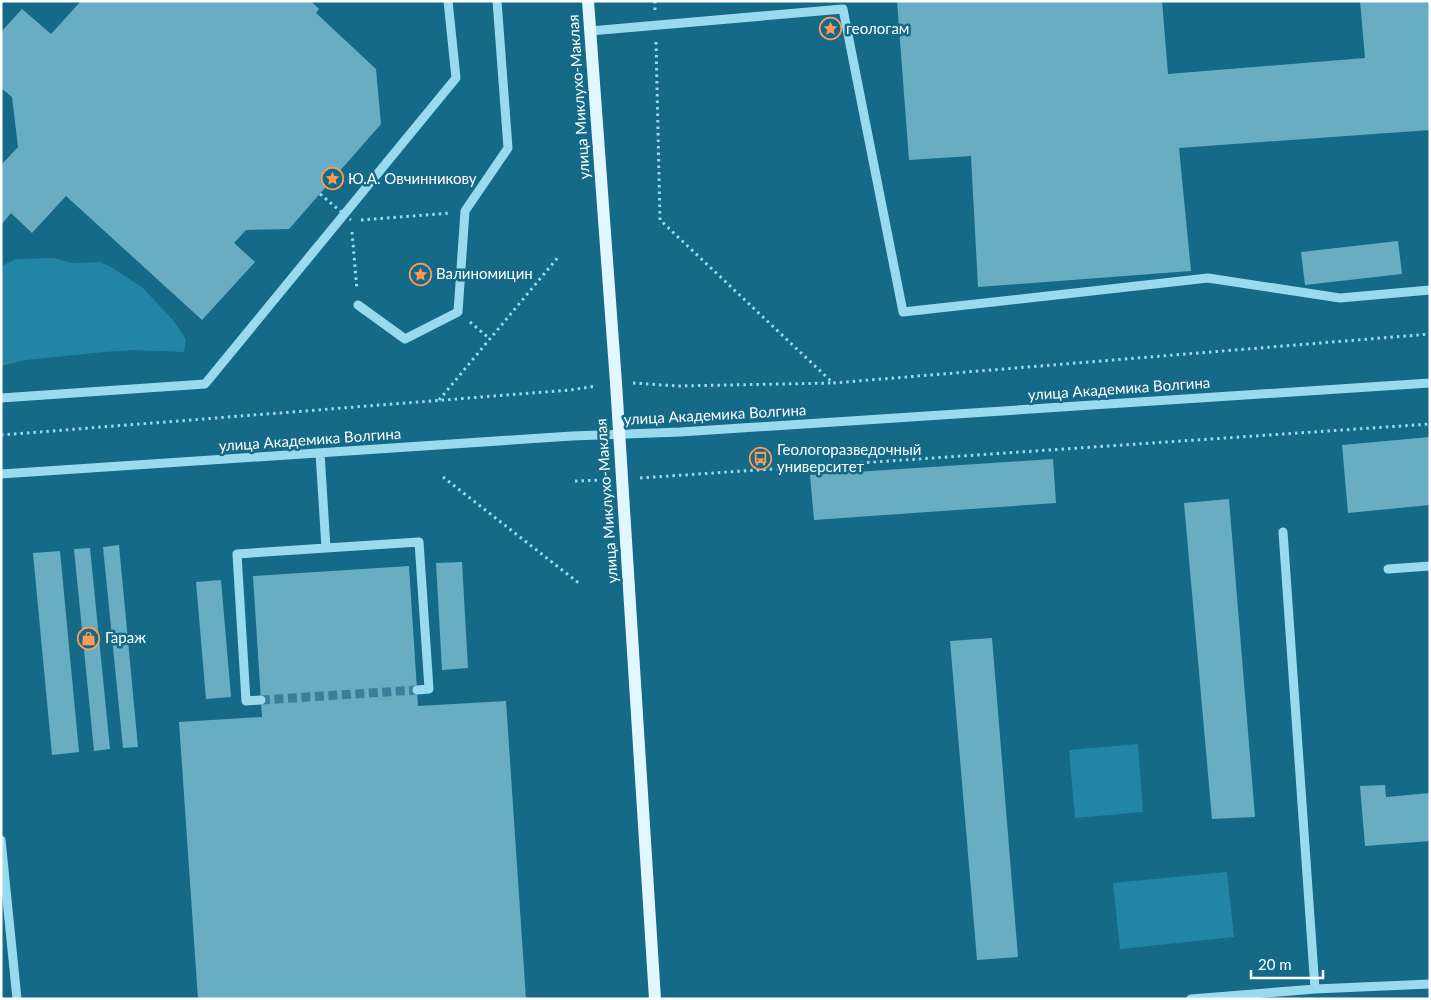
<svg xmlns="http://www.w3.org/2000/svg" width="1431" height="1000" font-family="Lato,sans-serif">
<style>
.green{fill:#2385a5}
.building{fill:#69adc2}
.lines{fill:none;stroke-linecap:round;stroke-linejoin:round}
.minor-tunnel{stroke:#378099;stroke-width:9;stroke-dasharray:9 4.5;stroke-linecap:butt}
.path{stroke:#9adaef;stroke-width:3;stroke-dasharray:2.5 4;stroke-linecap:butt}
.minor{stroke:#9adaef;stroke-width:9}
.major{stroke:#e2f6ff;stroke-width:12}
.path-bridge{stroke:#9adaef;stroke-width:3;stroke-dasharray:2.5 4;stroke-linecap:butt}
.labels{text-anchor:middle;stroke-width:5;stroke-linejoin:round;paint-order:stroke}
.poi-label{font-size:15px;fill:#fff;stroke:#146a87;text-anchor:start}
.street-label{font-size:15px;fill:#fff;stroke:#146a87}
</style>
<rect width="100%" height="100%" fill="#146a87"/>
<path class="green" d="M53 258 73 263 100 262 111 267 143 288 172 319 186 339 184 352 132 350 104 352 26 360 1 366V266L16 259Z
M1138 744 1143 812 1075 818 1069 750Z
M1227 872 1234 937 1120 949 1113 883Z"/>
<path class="building" d="M81 1H311L319 9 316 13 376 69 381 124 289 229 246 230 234 243 255 262 202 320 66 196 32 233 11 213 1 225V165L18 147 12 97 1 88V32L22 9 51 34Z
M897 1H1162L1168 74 1365 58 1360 1H1430V130L1179 148 1191 271 978 287 971 156 909 160Z
M1398 241 1402 274 1305 285 1301 252Z
M1430 437V505L1348 513 1342 445Z
M1053 459 1056 503 814 520 810 475Z
M1229 499 1255 817 1212 819 1184 503Z
M119 545 138 747 123 748 103 547Z
M90 548 110 749 94 751 74 549Z
M60 551 79 752 52 755 33 553Z
M462 562 468 668 442 670 436 563Z
M409 566 418 706 506 701 526 999H198L179 722 262 717 253 576Z
M221 580 231 697 206 699 196 582Z
M992 638 1018 957 977 960 950 641Z
M1385 785 1386 797 1430 793V841L1365 846 1360 786Z"/>
<g class="lines">
<path class="minor-tunnel" d="M261 700 417 690"/>
<path class="path" d="M655 1V11
M656 42 660 220 833 383 1430 334
M361 220 450 213
M352 232 357 290
M470 322 490 339
M633 383 678 386 832 383
M439 400 559 256
M1 435 570 390 597 386
M443 477 580 584
M640 478 1430 424
M575 481 604 480"/>
<path class="minor" d="M590 31 843 9 903 312 1208 278 1340 298 1430 290
M358 305 405 339 458 312 465 211 508 148 497 1
M1 398 205 384 456 78 448 1
M1 474 572 436 680 432 1430 383
M1283 532 1315 989
M326 548 419 542 429 689 417 690
M1388 569 1430 566
M261 700 246 701 237 554 326 548 320 453
M1 840 17 999
M1191 999 1315 989 1430 984"/>
<path class="major" d="M588 1 616 383 655 999"/>
<path class="path-bridge" d="M320 194 351 220"/>
</g>
<defs>
<symbol id="sight-ring" viewBox="-11 -11 22 22"><circle r="9.5" fill="#146a87" stroke="#ff9b58" stroke-width="1.5"/><path d="M0-6L1.8-2.2L6-1.7L2.9 1.2L3.7 5.4L0 3.3L-3.7 5.4L-2.9 1.2L-6-1.7L-1.8-2.2Z" fill="#ff9b58"/></symbol>
<symbol id="bus-ring" viewBox="-11 -11 22 22"><circle r="9.5" fill="#146a87" stroke="#ff9b58" stroke-width="1.5"/><path d="M-5-6H5V4H4V6H2V4H-2V6H-4V4H-5ZM-3.5-4V0h7V-4ZM-3.5 1.2v1.5H-2V1.2ZM2 1.2v1.5H3.5V1.2Z" fill="#ff9b58"/></symbol>
<symbol id="shop-ring" viewBox="-11 -11 22 22"><circle r="9.5" fill="#146a87" stroke="#ff9b58" stroke-width="1.5"/><path d="M-5-2.5h2.3a2.7 3.5 0 0 1 5.4 0H5L5.5 6h-11ZM-1.5-2.5h3a1.5 2.3 0 0 0-3 0Z" fill="#ff9b58"/></symbol>
</defs>
<g fill-rule="evenodd">
<use href="#sight-ring" x="818" y="16" width="25" height="25"/>
<use href="#sight-ring" x="320" y="166" width="25" height="25"/>
<use href="#sight-ring" x="408" y="262" width="25" height="25"/>
<use href="#bus-ring" x="748" y="446" width="25" height="25"/>
<use href="#shop-ring" x="76" y="626" width="25" height="25"/>
</g>
<g class="labels">
<g class="poi-label">
<text x="846" y="34">геологам</text>
<text x="348" y="184">Ю.А. Овчинникову</text>
<text x="436" y="279">Валиномицин</text>
<text x="777" y="455">Геологоразведочный<tspan x="777" dy="17">университет</tspan></text>
<text x="105" y="643">Гараж</text>
</g>
<g class="street-label">
<text transform="translate(579 97) rotate(-94)" y="5">улица Миклухо-Маклая</text>
<text transform="translate(1119 389) rotate(-4)" y="5">улица Академика Волгина</text>
<text transform="translate(715 415) rotate(-3)" y="5">улица Академика Волгина</text>
<text transform="translate(310 440) rotate(-4)" y="5">улица Академика Волгина</text>
<text transform="translate(607 501) rotate(-94)" y="5">улица Миклухо-Маклая</text>
</g>
</g>
<rect width="1431" height="1000" fill="none" stroke="#ffffff" stroke-width="5"/>
<path d="M1251 970v8h72v-8" fill="none" stroke="#ffffff" stroke-width="2.5"/>
<text x="1258" y="970" font-size="15" fill="#ffffff" stroke="#146a87" stroke-width="4" paint-order="stroke">20 m</text>
</svg>
